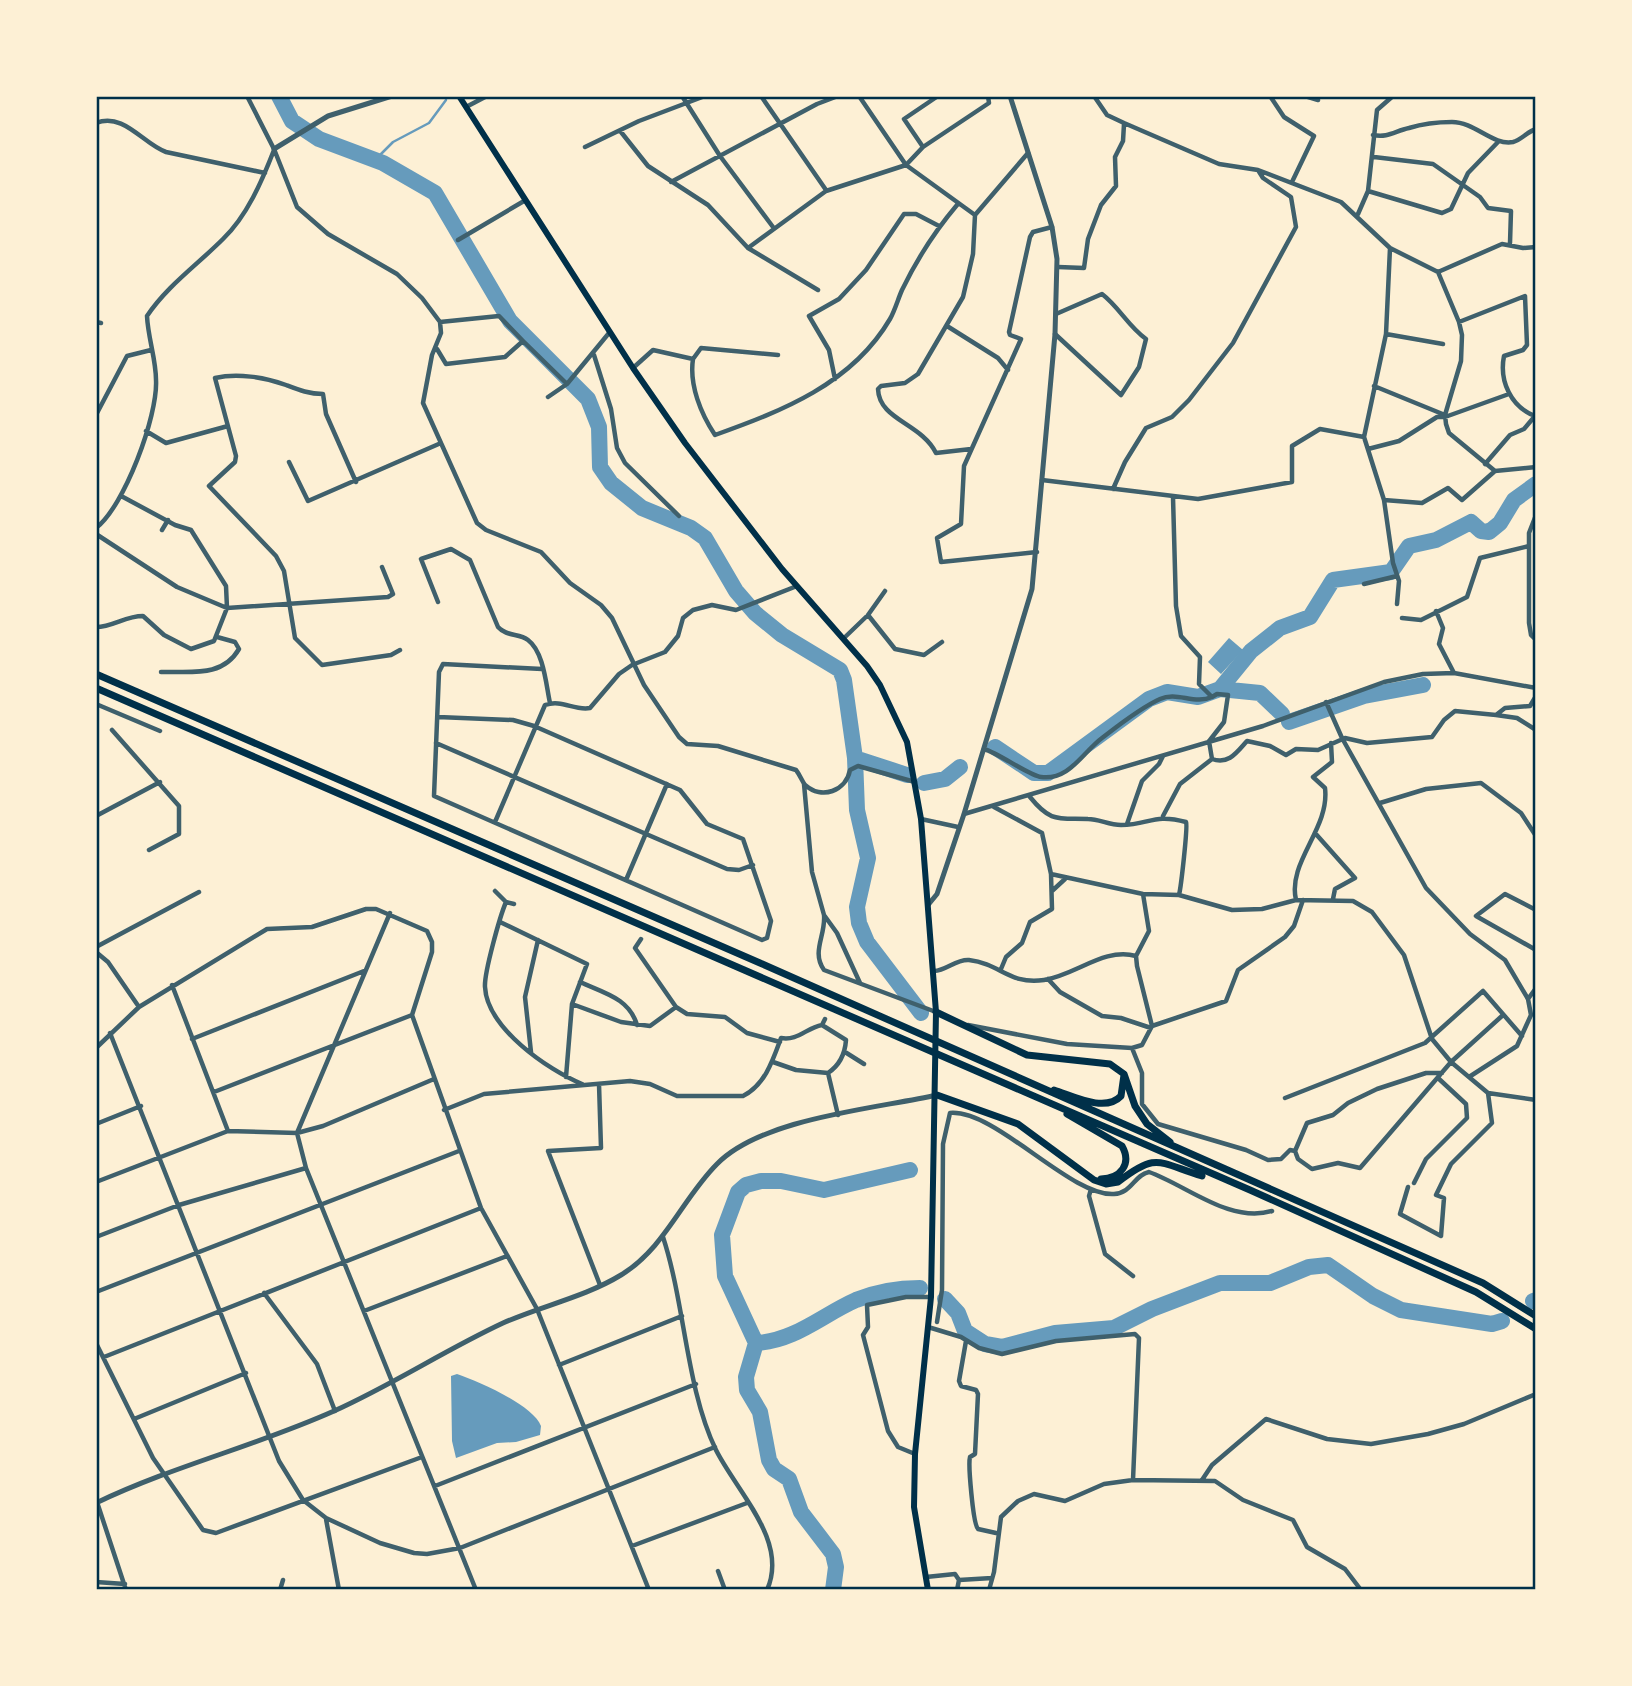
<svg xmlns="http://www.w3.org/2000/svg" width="1632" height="1686" font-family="'Archivo Narrow',sans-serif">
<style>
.water{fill:#669bbc}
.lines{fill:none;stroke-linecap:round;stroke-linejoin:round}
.stream{stroke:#669bbc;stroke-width:2.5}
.river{stroke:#669bbc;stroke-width:16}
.minor{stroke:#3f606c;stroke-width:4.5}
.tertiary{stroke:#3f606c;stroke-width:5}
.secondary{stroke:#003049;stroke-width:6}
.primary{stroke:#003049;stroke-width:7}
.neatline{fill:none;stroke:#003049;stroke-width:2.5}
</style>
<rect width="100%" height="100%" fill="#fdf0d5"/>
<path class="water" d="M1229 638 1243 650 1221 674 1208 662Z
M457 1374C478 1381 533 1405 541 1426L540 1435 516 1442 497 1443 456 1458 452 1441 451 1376Z"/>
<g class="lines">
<path class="stream" d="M375 160 393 142 429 123 446 100"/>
<path class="river" d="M279 96 292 121 319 139 383 163 435 193 510 321 588 399 599 427 600 467 611 483 642 508 691 528 705 538 736 591 755 613 782 635 840 670 844 680 855 758 857 810 868 858 857 907 859 923 867 942 921 1013
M1220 689 1260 693 1282 714
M1289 722 1364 696 1423 685
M995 747 1034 773H1048L1149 699 1167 692 1198 697 1220 689 1251 651 1280 628 1310 617 1333 580 1391 572 1409 546 1436 540 1471 522 1481 531 1489 532 1500 523 1514 500 1536 484
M855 758 907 775
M924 783 945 779 960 767
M945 1299 958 1313 965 1331 985 1344 1002 1347 1055 1333 1114 1328 1152 1309 1220 1283H1270L1309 1267 1328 1265 1373 1296 1401 1310 1492 1324 1502 1321
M1533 1301 1536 1300
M756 1343C795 1341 822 1315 856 1300 878 1291 897 1288 920 1288
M833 1590 836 1567 833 1554 801 1512 789 1479 774 1469 769 1460 760 1412 747 1390 746 1377 756 1343 725 1276 722 1235 738 1192 746 1185 761 1181H781L824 1190 910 1170"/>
<path class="minor" d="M247 96 274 149 297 207 328 234 397 274 422 298 440 322 441 333 432 355 423 403 477 523 486 530 541 552 570 583 601 605 612 618 644 685 679 737 687 744 718 746 796 770C800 775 802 781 805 785 822 800 846 791 850 770L858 766 915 782
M682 96 720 156 773 227
M761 96 826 190
M859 96 906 165 975 215
M1094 96 1107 115 1124 123 1219 164 1258 170 1341 202 1390 248 1438 272 1459 322 1462 335 1461 361 1445 415 1446 424 1449 433 1495 471 1536 467
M1270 96 1284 117 1314 136 1292 182
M1305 96 1318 100
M466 107 487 96
M96 123C124 112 143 144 166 152L265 173
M621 132 648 166 708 205 748 248 826 191 906 165 923 147 989 103 988 96
M1373 135C1388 138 1395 131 1409 128 1422 124 1439 122 1452 122 1475 122 1493 146 1513 142 1521 140 1527 132 1536 129
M585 147 639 121 705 96
M923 147 904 119 938 96
M1374 157 1433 164 1480 197 1488 208 1511 211 1510 243
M671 182 817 104 838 96
M1368 191 1442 213 1451 209 1468 173 1498 142
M1358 214 1368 191 1377 110 1393 96
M458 240 524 201
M748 248 818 290
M1390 248 1386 334 1364 437 1384 500 1393 563 1399 581 1397 604
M1058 267 1084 268 1088 239 1101 205 1116 186 1115 157 1123 141 1124 124
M1438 272 1502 244 1523 248 1536 247
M96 322 101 323
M440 322 499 316 523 341
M1459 322 1525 296 1527 345 1523 350 1504 356C1499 381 1511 407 1535 416
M947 326 998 358 1008 370
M1055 334 1121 395 1139 367 1146 339C1128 326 1119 307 1102 294L1056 314
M1386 334 1443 344
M437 349 446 364 505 357 523 341 567 384
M594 355 611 409 617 448 625 463 679 516
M693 359 701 348 778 355
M633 368 653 350 693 359C689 385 701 414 715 435 782 411 852 384 890 319 895 310 898 299 902 290 917 259 935 231 957 205
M835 379 829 350 809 316 839 299 866 270 904 214H916L939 226
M1374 386 1445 415
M548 397 567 384 609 333
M96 415 127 356 151 350
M146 431 166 443 228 426
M971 449 936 453C921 423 879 420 878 389L881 386 905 383 918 374 963 297 973 254 975 215 1028 153
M1368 449 1399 441 1437 417H1445L1509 394
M289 462 308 501 441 443
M1485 464 1510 435 1524 429 1535 416
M1042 480 1198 499 1292 482V446L1320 429 1364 437
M356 482 326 414 323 394C309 394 299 390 286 385 264 377 237 373 215 378L236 456 235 462 209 486 276 556 284 571 295 638 322 665 391 655 400 650
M1113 489 1125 462 1146 428 1172 417 1189 400 1233 343 1296 227 1291 197 1263 178 1258 170
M1173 497 1176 606 1181 636 1200 657 1199 684 1212 697 1217 694 1228 695 1224 722 1210 740
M1384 500 1422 503 1448 488 1462 500 1495 471
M1536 515 1529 533V623L1531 635 1536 640
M96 528C124 507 158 416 156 380 156 359 148 338 147 316 167 286 197 265 223 239 247 216 262 181 274 150
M162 530 168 520
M96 534 177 587 227 608 388 597 393 594 382 567
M1037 552 941 562 937 538 961 524 964 466 1021 339 1010 335 1009 332 1030 237 1033 232 1052 227
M1364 584 1397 576
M438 602 421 559 451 549 470 560 498 627C507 637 519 633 528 640 544 652 546 685 550 703
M1436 611 1443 628 1439 644 1454 673
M868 615 895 649 924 655 942 642
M1402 618 1421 620 1467 597 1480 558 1529 546
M96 627C113 627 125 616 143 616L164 635 191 649 214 641 227 608 226 586 191 530 175 525 123 497
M843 639 868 615 885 591
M161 672C191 671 222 678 239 649L235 642 217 637
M1536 696 1530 706 1505 708 1496 715 1517 718 1536 730
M1326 702 1342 738 1426 888 1470 934 1505 960 1528 999 1531 1015 1517 1046 1469 1077
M96 704 160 731
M438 717 513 720 534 726 680 790 707 824 743 839 771 921 767 938 762 940 434 796 439 672 443 664 542 669
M112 730 179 806V834L149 850
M436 743 727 869 739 870 753 865
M984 749C1000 754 1030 776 1041 777 1069 781 1083 752 1102 738 1119 725 1140 708 1160 699 1177 691 1194 705 1212 697
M1212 759C1229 765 1237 752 1247 741L1270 746 1286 755 1296 749 1318 750 1345 738 1367 743 1432 737 1444 720 1455 711 1496 715
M804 784 812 872 824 915 837 933 860 983
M1030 797C1051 823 1058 818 1088 819 1099 819 1109 825 1121 825 1150 825 1153 813 1186 822 1188 826 1181 887 1179 895
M1380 803 1426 789 1481 783 1521 813 1536 836
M994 807 1042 833 1051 874 1143 894 1179 895 1232 910 1262 909 1296 900 1353 901 1372 912 1404 955 1432 1039 1451 1062 1488 1093 1536 1100
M964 814 1263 726 1384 682 1423 674 1454 673 1536 688
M96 816 160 782
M1163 816 1180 784 1212 759 1209 741
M921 819 958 827
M495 822 545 705C562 699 574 711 590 708L619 674 632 665 665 652 678 636 683 618 693 610 712 605 736 610 797 586
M1127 824 1142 781 1159 764 1163 756
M1315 833 1355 878 1335 889 1333 899
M626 880 667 784
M495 891 506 902 514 904
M1052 891 1065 879
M1296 900C1287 862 1330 829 1325 788L1313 777 1332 762 1331 743
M506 902C500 916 484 973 485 987 487 1028 548 1070 582 1084
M1536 910 1505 894 1476 916 1536 950
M390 913 297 1133 306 1168 476 1590
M824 915C826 935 811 952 824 970L936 1012
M500 922 587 964 572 1004 566 1077
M641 939 635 948 676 1007 687 1014 725 1017 747 1033 780 1042
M96 947 199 892
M96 952 108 962 139 1007
M1001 969 1006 957 1022 943 1030 922 1052 909 1051 874
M934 971C947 970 956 959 969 960 1001 964 1009 985 1044 980 1076 975 1104 947 1136 956
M1048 979 1060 992 1102 1016 1121 1018 1151 1028
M580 982C604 993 629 998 637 1025
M172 985 228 1131
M1528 999 1536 988
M572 1004 621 1022 650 1026 676 1007
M825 1019 822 1025 846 1040C845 1054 840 1065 828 1073
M968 1025 1067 1044 1132 1048 1142 1073V1104L1158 1124 1246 1150 1268 1160 1281 1159 1290 1150 1295 1151 1307 1123 1333 1115 1348 1103 1377 1089 1426 1073H1442
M1152 1026 1226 1001 1238 970 1285 937 1294 926 1303 900
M110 1033 279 1461 303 1500 326 1518 380 1543 414 1553 427 1554 460 1548 715 1447
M192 1039 364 971
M96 1048 139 1007 267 929 312 927 366 909H376L427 931 432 942V952L412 1015 481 1208 537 1309 649 1590
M1132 1048 1142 1045 1152 1026 1137 966 1136 956 1149 931 1143 894
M531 1052 525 997 538 940
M845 1052 864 1064
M773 1062 796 1070 828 1073 838 1115
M599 1084 601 1148 548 1151 600 1285
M214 1092 412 1015
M1285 1098 1425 1043 1483 991 1522 1036
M444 1110 484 1094 630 1081 650 1084 677 1096H743C765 1085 773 1060 781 1038 798 1041 806 1028 822 1025
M96 1124 141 1106
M1295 1151 1298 1159 1312 1169 1338 1163 1360 1168 1451 1062 1503 1015
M96 1182 228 1131 297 1133 323 1126 434 1079
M1414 1183 1426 1159 1467 1118 1466 1104 1438 1078
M1408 1187 1400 1214 1441 1236 1444 1198 1436 1195 1451 1164 1492 1123 1488 1093
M1091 1189 1089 1196 1105 1254 1133 1276
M96 1237 179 1205 306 1168
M663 1237C685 1304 686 1388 716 1450 737 1492 789 1541 767 1590
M96 1292 459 1151
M264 1293 317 1364 335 1411
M364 1311 507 1256
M937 1322 942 1290 943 1144 950 1113C995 1109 1071 1197 1114 1194 1132 1193 1134 1175 1149 1172 1186 1185 1230 1224 1272 1211
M928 1327 961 1337 979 1348 1002 1354 1056 1341 1135 1334 1139 1338 1133 1480
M966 1341 959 1381 961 1386 976 1390 978 1394 975 1454 970 1457C968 1464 973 1524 978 1529L996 1533
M96 1343 153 1458 203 1530 216 1533 422 1457
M104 1357 481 1208
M559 1365 682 1316
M134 1419 246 1373
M915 1454 898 1447 888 1431 863 1335 868 1327 867 1305 906 1297H931
M1202 1480 1212 1465 1266 1419 1327 1439 1371 1444 1428 1434 1464 1424 1536 1394
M435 1486 696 1384
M96 1499 126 1590
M326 1519 339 1590
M632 1546 747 1503
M718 1571 725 1590
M926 1577 955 1574 959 1580 992 1578
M96 1582 125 1584
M280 1590 283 1580
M957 1590 959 1580
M989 1590 994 1572 1001 1517 1018 1501 1034 1494 1065 1501 1104 1484 1133 1480 1215 1481 1243 1500 1293 1520 1307 1547 1345 1569 1361 1590
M1510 1590 1536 1589"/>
<path class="tertiary" d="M274 149 328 116 392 96
M928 905 937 894 964 814 1032 589 1055 334 1057 259 1052 227 1010 96
M96 1503C173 1466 256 1446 334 1411 392 1385 445 1350 503 1323 541 1306 585 1297 621 1275 665 1248 682 1199 717 1164 762 1118 874 1109 937 1095"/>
<path class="secondary" d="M459 96 633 368 685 443 782 569 867 666 880 685 907 742 921 819 936 1012 931 1297 915 1454 914 1507 928 1590"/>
<path class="primary" d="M96 674 760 963 1483 1283 1536 1316
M96 688 1250 1190 1476 1292 1536 1329
M936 1012 1027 1055 1110 1064 1124 1074 1135 1106 1147 1124 1170 1142
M1054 1090C1073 1096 1105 1113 1121 1096L1124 1075
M937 1095 1018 1124 1094 1180 1106 1184 1118 1182C1157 1152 1157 1162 1202 1176
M1067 1114 1122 1146C1132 1164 1121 1178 1101 1179"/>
</g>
<rect width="1632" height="1686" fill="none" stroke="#fdf0d5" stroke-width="196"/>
<rect x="98" y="98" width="1436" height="1490" class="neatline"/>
</svg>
